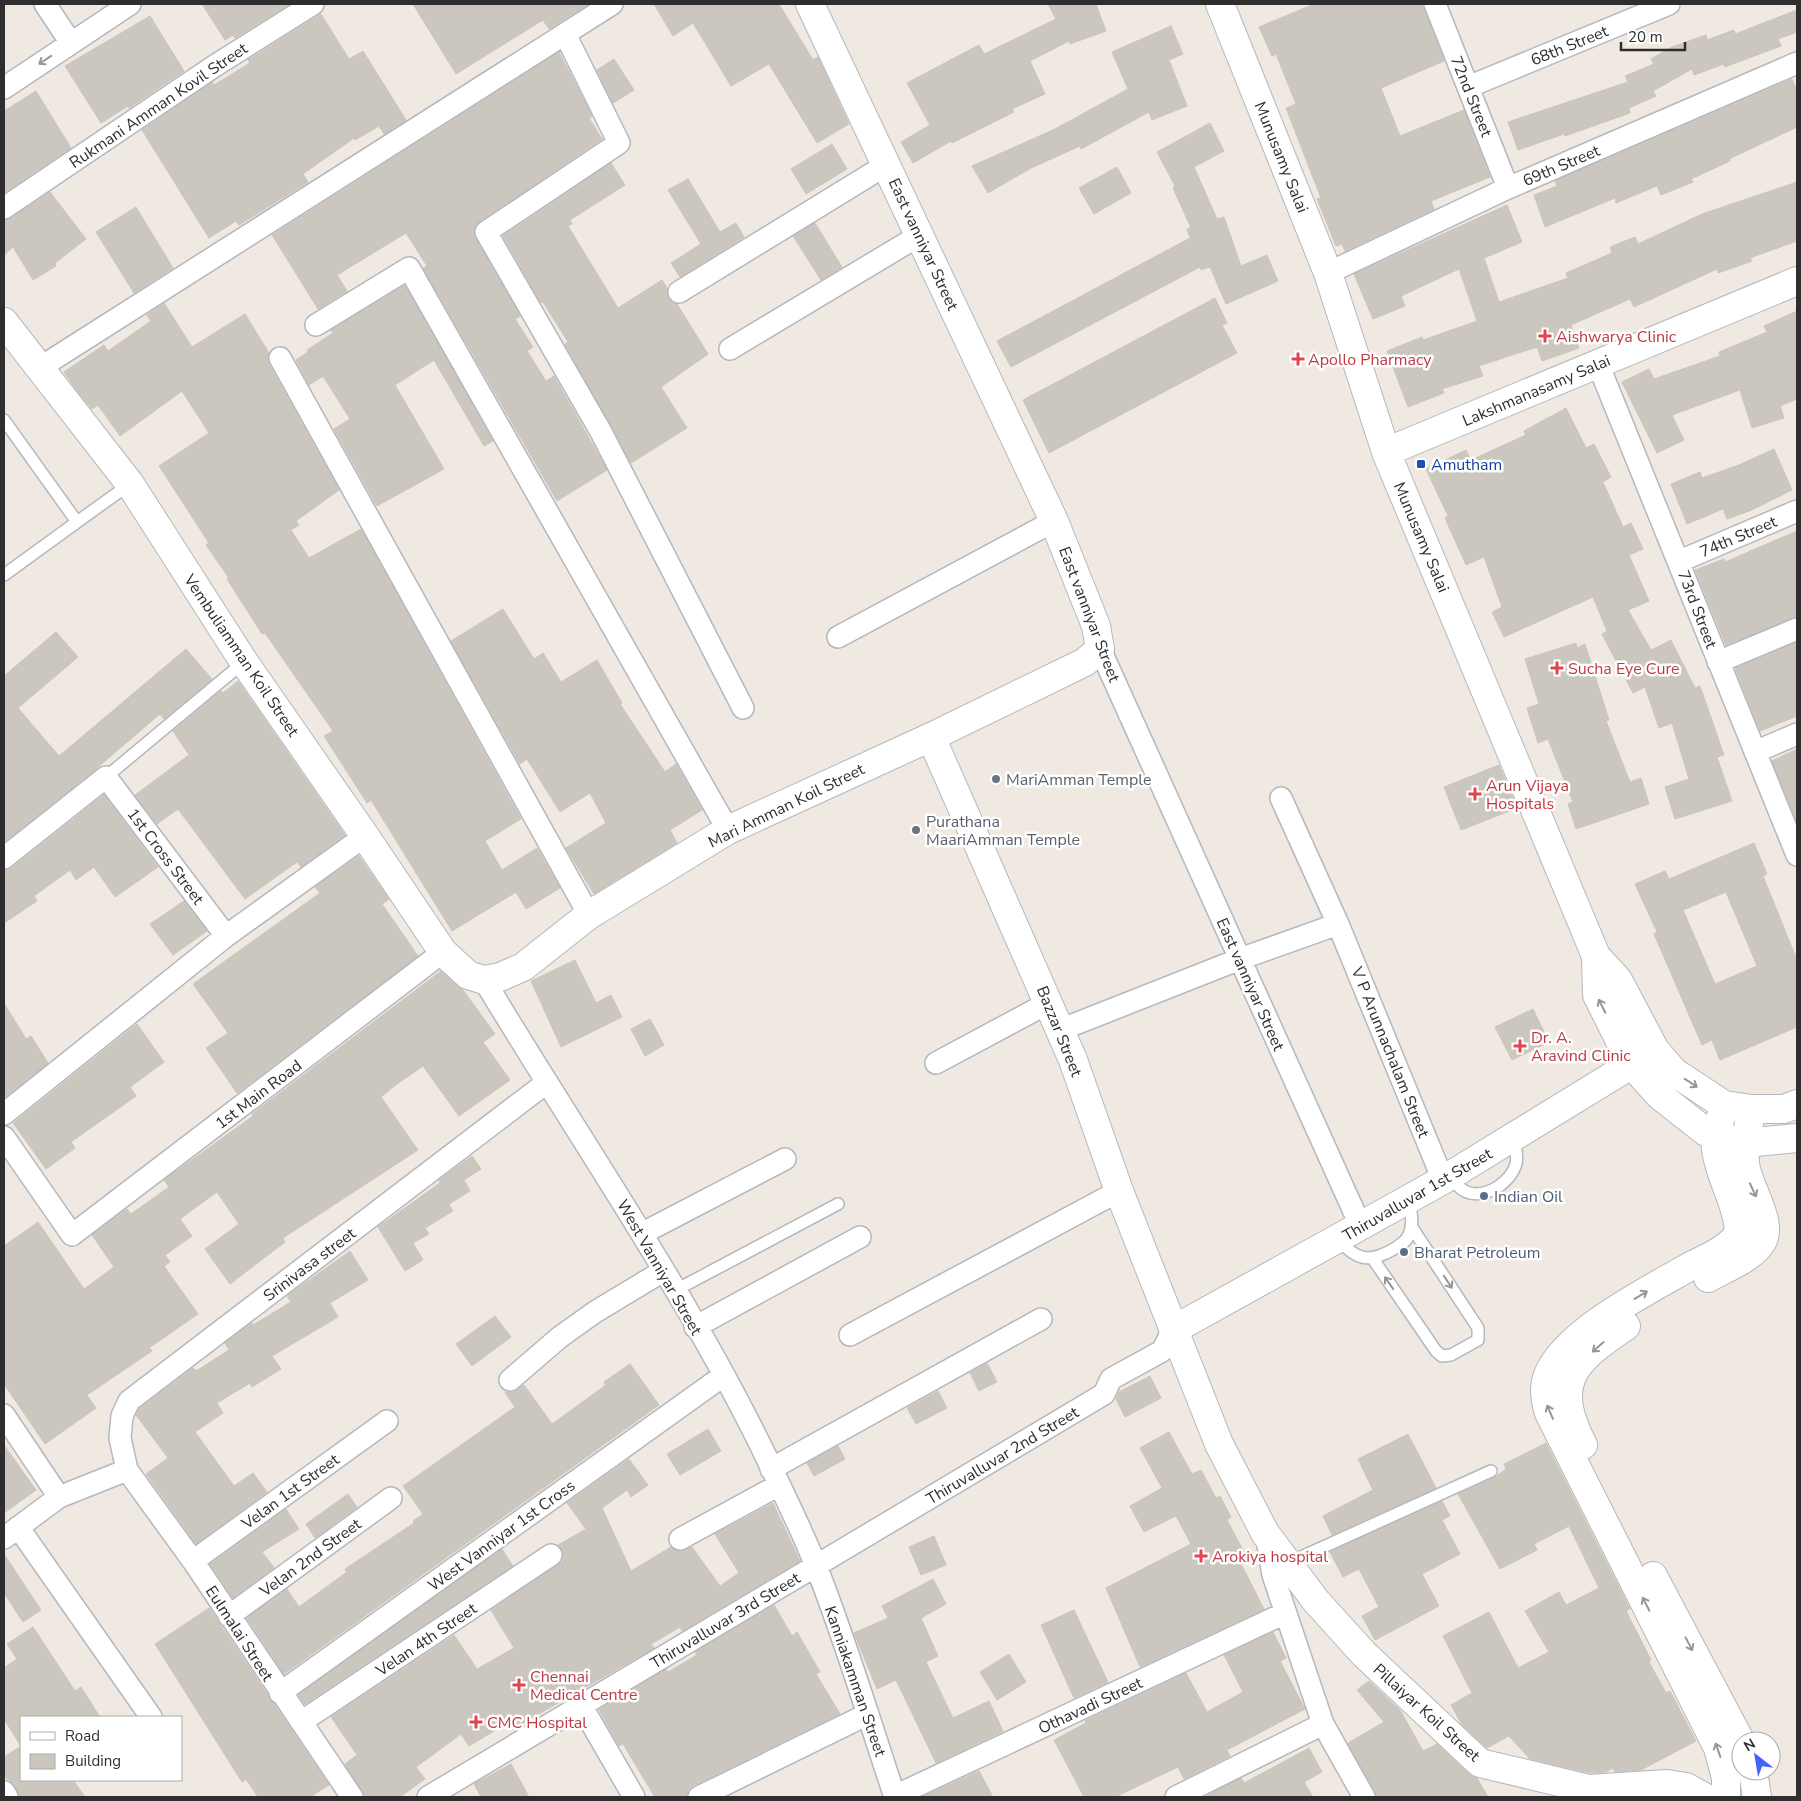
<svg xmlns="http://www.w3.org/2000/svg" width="1801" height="1801" font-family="'Nunito Sans',sans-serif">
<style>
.building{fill:#cbc7bf;stroke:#cbc5ba;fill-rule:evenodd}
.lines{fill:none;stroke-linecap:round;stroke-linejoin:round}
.lane-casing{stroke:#b4b7c1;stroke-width:14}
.street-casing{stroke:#b4b7c1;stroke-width:24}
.secondary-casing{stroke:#b4b7c1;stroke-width:30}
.lane{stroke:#fff;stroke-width:11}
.street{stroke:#fff;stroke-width:21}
.secondary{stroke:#fff;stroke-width:28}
.oneway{stroke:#969696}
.health-dot{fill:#e0444e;stroke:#fff;stroke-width:2}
.transit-dot{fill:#1a4fb4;stroke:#fff;stroke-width:2}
.worship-dot{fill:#6b7280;stroke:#fff;stroke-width:2}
.service-dot{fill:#5c6f8a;stroke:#fff;stroke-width:2}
.labels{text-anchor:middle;stroke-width:5;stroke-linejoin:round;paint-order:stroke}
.street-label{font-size:16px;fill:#2e2e2e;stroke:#fff}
.health-label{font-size:16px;fill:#be3a42;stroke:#fff;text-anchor:start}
.transit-label{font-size:16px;fill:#164399;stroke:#fff;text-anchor:start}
.worship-label{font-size:16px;fill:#5b616d;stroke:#fff;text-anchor:start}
.service-label{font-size:16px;fill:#4e5e75;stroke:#fff;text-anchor:start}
</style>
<rect width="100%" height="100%" fill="#efe9e1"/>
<path class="building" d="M202 4H290L235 38 233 35 225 40Z
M413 4H589L549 29 543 20 456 74Z
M654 4H779L813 60 818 57 849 124 817 143 769 64 731 86 693 23 673 36Z
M1048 4H1096L1106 31 1070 44 1069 41 1030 61 1045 94 1012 109 1014 112 952 143 951 141 913 163 901 142 930 125 907 83 979 45 984 54 1056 19Z
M1314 4H1423L1444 61 1381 88 1400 136 1464 110 1490 177 1431 201 1434 209 1345 251 1342 244 1336 246 1317 199 1321 198 1286 108 1296 104 1276 54 1272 56 1259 27Z
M1797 10V32L1778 39 1781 46 1725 67 1724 64 1694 75 1692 69 1653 91 1656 96 1629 108 1630 113 1565 136 1564 134 1518 150 1508 122 1628 82 1625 76 1654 64 1651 59 1672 47 1706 35 1707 40 1734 30 1735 34Z
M321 14 349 59 363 51 406 120 384 134 379 126 355 140 354 138 303 174 308 182 239 225 236 221 209 238 142 130 212 82 214 85 250 63 248 60Z
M150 16 184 71 129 108 128 106 101 123 65 66Z
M1171 26 1183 54 1169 60 1187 106 1152 120 1149 112 1081 149 1080 146 1031 168 988 193 972 166 1055 129 1128 89 1112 52Z
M559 52 592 116 589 118 602 139 479 222 474 232 520 316 515 319 533 347 527 351 546 381 554 376 607 470 557 501 423 268 427 266 406 233 337 275 347 291 318 309 272 235Z
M614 59 634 90 613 103 597 70Z
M1792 79 1797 91V127L1729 159 1730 161 1691 179 1693 182 1661 195 1657 186 1616 203 1615 198 1545 227 1534 195 1557 186 1555 181Z
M36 91 71 148 4 193V111Z
M1210 123 1224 151 1194 167 1217 219 1224 217 1241 266 1267 255 1278 281 1226 304 1210 267 1201 270 1200 267 1011 367 997 341 1190 238 1187 229 1191 228 1173 188 1175 186 1157 152Z
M832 144 847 169 806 194 791 169Z
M611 163 625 185 570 220 572 224 568 226 618 308 662 280 667 288 669 299 677 304 708 354 661 387 687 428 631 463 565 344 568 342 543 302 541 303 503 236Z
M1117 167 1131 193 1094 214 1079 188Z
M688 179 720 232 736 223 744 237 680 277 671 263 701 244 668 190Z
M1797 182V241L1750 258 1752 261 1718 273 1717 269 1634 307 1630 299 1571 325 1579 348 1542 361 1537 347 1479 366 1483 376 1442 389 1444 393 1408 407 1387 351 1422 337 1423 340 1477 321 1459 269 1401 296 1405 306 1373 319 1354 274 1507 205 1522 242 1484 258 1499 302 1568 278 1566 273 1612 253 1610 247 1635 237 1638 244 1702 214Z
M50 192 86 239 55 263 56 266 33 280 13 247 4 255V220L11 218Z
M136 207 173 268 134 293 96 232Z
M815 223 842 267 821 280 793 236Z
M405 285 493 441 484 446 434 360 395 385 444 469 377 506 334 429 350 419 323 376 309 385 296 360 308 352 307 350 333 333 331 330Z
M1215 298 1227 323 1222 325 1237 353 1049 453 1023 400Z
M164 303 192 347 245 314 269 353V364L339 490 296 521 299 525 291 530 309 558 361 529 521 819 485 841 502 870 537 848 560 888 526 909 516 892 452 931 371 800 367 803 324 736 333 731 265 633 262 634 227 579 229 578 206 545 209 543 159 466 209 433 182 391 120 436 98 405 92 409 77 391 64 372 104 345 108 351 151 321 147 315Z
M1797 311V399L1780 406 1784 418 1752 428 1740 390 1672 415 1684 440 1657 453 1622 382 1649 369 1654 379 1720 356 1719 352 1767 332 1764 326Z
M1566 408 1586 448 1594 444 1611 477 1603 482 1623 527 1631 523 1643 549 1629 555 1649 601 1628 610 1651 650 1671 640 1695 688 1700 686 1724 755 1717 757 1732 801 1675 819 1665 787 1689 779 1672 723 1659 728 1645 687 1633 693 1602 634 1607 631 1593 597 1504 637 1492 612 1502 607 1484 557 1466 565 1445 518 1448 516 1426 469 1466 450 1471 460 1526 435 1524 431Z
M1774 449 1792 490 1752 510 1727 519 1723 509 1687 524 1671 484 1700 472 1702 478 1739 465Z
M1797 531V617L1726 645 1695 570 1724 559 1725 562Z
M503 609 534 659 543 653 561 682 597 660 622 703 620 704 665 772 676 764 702 810 670 830 677 843 594 894 566 848 606 823 590 793 560 812 527 759 520 764 451 641Z
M56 632 78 657 18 708 59 756 186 649 212 679 164 719 160 714 91 773 4 842V676Z
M1797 642V716L1760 731 1735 668Z
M1576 643 1577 648 1585 644 1609 720 1606 721 1630 782 1641 778 1649 804 1576 829 1568 804 1573 802 1548 739 1538 743 1527 708 1539 704 1525 659Z
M238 681 345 835 301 867 297 862 245 899 178 809 157 824 135 795 189 755 173 731 221 691 223 693Z
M1797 749V822L1772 761Z
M1499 765 1517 808 1461 830 1444 787Z
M104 795 158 867 115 897 94 867 76 880 70 870 34 896 37 901 4 923V870L12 868Z
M1754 843 1767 874 1763 876 1797 960V1027L1720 1060 1712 1040 1702 1045 1654 934 1657 932 1635 884 1665 871 1669 879ZM1726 892 1757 966 1715 984 1683 910Z
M359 856 389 899 382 904 418 956 237 1093 206 1048 228 1033 193 984 320 893 315 887Z
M184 901 207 931 173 955 150 924Z
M575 960 596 1003 611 995 622 1017 561 1047 531 981Z
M441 971 463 990 495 1034 483 1042 510 1080 459 1116 423 1066 393 1087 381 1097 418 1150 283 1238 285 1242 230 1284 205 1249 239 1224 217 1192 180 1219 192 1236 165 1255 170 1262 164 1266 198 1314 149 1348 152 1351 87 1395 96 1408 45 1444 4 1384V1246L38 1222 84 1289 114 1267 92 1235 127 1209 131 1214 169 1187 164 1180 253 1116 252 1114Z
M4 1003 26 1039 31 1036 48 1063 4 1098Z
M1533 1009 1549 1042 1512 1060 1495 1027Z
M650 1019 664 1045 645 1056 631 1029Z
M137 1024 164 1062 130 1087 136 1096 71 1142 75 1148 46 1169 13 1123Z
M472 1156 481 1169 464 1180 470 1191 449 1204 453 1211 425 1228 429 1234 413 1243 423 1260 405 1271 378 1227 440 1183 439 1180Z
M350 1251 368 1280 330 1303 338 1317 272 1356 281 1369 252 1387 250 1383 217 1403 223 1413 195 1432 234 1486 253 1473 267 1492 196 1544 146 1474 168 1458 136 1415 139 1409 193 1368 196 1371 229 1350 225 1343 252 1323 253 1325 291 1302 287 1296Z
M495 1316 511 1337 472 1366 456 1344Z
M987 1363 997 1382 979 1391 970 1373Z
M630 1364 659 1405 284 1674 247 1618 287 1589 299 1607 347 1572 345 1569 414 1523 413 1521 423 1514 403 1486 515 1407 505 1393 507 1392H513L524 1385 552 1424 606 1385 604 1382Z
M1150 1376 1161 1398 1125 1417 1116 1399 1119 1392Z
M938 1391 947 1408 916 1424 907 1408Z
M708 1429 721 1451 680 1475 667 1454Z
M1169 1432 1192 1474 1201 1470 1216 1498 1220 1496 1231 1517 1227 1520 1244 1552 1237 1556 1264 1609 1140 1667 1106 1588 1191 1544 1176 1516 1144 1532 1130 1506 1162 1488 1140 1448Z
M1408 1434 1436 1488 1332 1535 1323 1516 1373 1490 1358 1459Z
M1546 1443 1630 1609 1626 1611 1651 1660 1649 1662 1666 1693 1670 1691 1696 1741 1641 1770 1615 1772 1613 1768 1606 1772 1590 1773 1530 1759 1509 1736 1487 1748 1462 1725 1451 1705 1472 1693 1443 1636 1489 1612 1518 1668 1549 1652 1525 1611 1559 1592 1566 1605 1599 1588 1569 1526 1534 1544 1537 1550 1500 1569 1458 1494 1494 1478 1506 1469 1504 1464Z
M4 1445 36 1490 4 1513Z
M838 1446 845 1459 814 1476 807 1463Z
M629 1459 648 1485 631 1497 627 1490 602 1508 631 1571 671 1547 680 1551 692 1547 720 1586 739 1573 715 1534 773 1503 800 1561 682 1631 680 1627 651 1644 654 1648 518 1726 514 1719 469 1746 461 1734 416 1767 425 1779 400 1797H365L345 1764 357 1755 331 1717 454 1635 477 1669 514 1648 491 1610 563 1561V1554L558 1545 586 1529 567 1503Z
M348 1494 357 1507 315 1538 306 1524Z
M1442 1501 1450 1516 1442 1520 1460 1554 1422 1574 1439 1606 1375 1640 1362 1616 1379 1607 1359 1569 1343 1577 1330 1552Z
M286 1509 299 1529 262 1552 274 1568 233 1598 210 1564Z
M934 1536 946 1565 921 1575 909 1547Z
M502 1549 513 1566 305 1704 298 1695Z
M4 1554 41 1610 23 1622 4 1593Z
M933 1579 946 1604 921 1618 938 1656 926 1662 953 1718 989 1701 1003 1731 936 1763 896 1680 877 1689 854 1633 888 1618 882 1606Z
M774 1605 792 1636 797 1632 820 1672 816 1674 840 1714 693 1786 688 1790 687 1797H655L623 1744 619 1746 599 1710 666 1669 668 1672 697 1655 695 1652Z
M209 1608 329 1785 310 1797H258L246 1779 242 1782 155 1644Z
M1074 1610 1108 1682 1074 1698 1041 1625Z
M33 1627 75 1691 81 1687 100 1717H21V1780H73L85 1797H19L15 1786 4 1776V1757L21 1746 4 1719V1668L17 1659 7 1644Z
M1273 1632 1286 1658 1280 1661 1305 1709 1227 1750 1230 1756 1184 1779 1178 1767 1115 1797H1084L1054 1740 1086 1723 1085 1721 1186 1673 1207 1712 1243 1692 1224 1655Z
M1009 1654 1026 1682 997 1700 980 1672Z
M1369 1681 1400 1710 1423 1751 1437 1744 1469 1774 1477 1778 1488 1797H1376L1348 1743 1384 1722 1357 1690Z
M1309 1748 1322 1772 1304 1782 1313 1797H1204L1241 1778 1244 1783Z
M511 1764 529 1797H481L474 1784Z
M979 1771 993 1797H922Z"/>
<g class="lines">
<defs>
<path id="lane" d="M4 420 77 522 4 575
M77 522 130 484
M106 777 244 662
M1451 1175C1466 1210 1508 1190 1516 1164 1518 1156 1515 1145 1514 1137
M1339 1240C1356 1260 1369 1263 1392 1250 1399 1246 1406 1242 1409 1235 1414 1224 1411 1211 1409 1200
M1373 1259 1436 1351 1442 1356 1451 1355 1478 1340V1328L1411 1226
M674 1291 838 1204
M1288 1563 1491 1471"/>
<path id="street" d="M45 4 71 43
M1435 4 1508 188
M565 34 619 143 486 232 601 432 743 708
M1468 87 1669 4
M4 88 130 4
M4 208 213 67 313 4
M1328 273 1508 188 1797 63
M679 292 886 165
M316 325 409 268 728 830
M730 349 920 235
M280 358 589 915
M1598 364 1797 855
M41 367 612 4
M1680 561 1797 511
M838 637 1054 521
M1100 649 1361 1227
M1718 662 1797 629
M1755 752 1797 734
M4 858 106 777 226 936
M1338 924 1443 1180
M484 980C581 1142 691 1298 772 1469 787 1501 803 1533 816 1566 846 1641 869 1720 895 1797
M1060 1030 1240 959 1338 924 1281 798
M936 1063 1048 1003
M4 1114 226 936 365 836
M4 1137 72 1235 443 952
M643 1233 785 1159
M695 1327 860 1237
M850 1335 1119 1191
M510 1380 560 1337 595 1312 663 1271
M4 1415 59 1497
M771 1469 1041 1319
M18 1527 151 1717
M4 1538 59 1497 127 1470
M680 1539 779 1485
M193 1561 387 1421
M229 1616 391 1498
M280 1693 723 1376
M581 1705 634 1797
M301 1722 551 1555
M1323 1724 1364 1797
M4 1792 7 1797
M895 1796 1285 1613
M352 1797 193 1561 127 1470 120 1438 122 1416 129 1401 546 1083
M428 1797 1104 1394 1111 1379 1162 1351 1173 1330
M699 1797 868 1714
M1176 1797 1323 1724 1273 1575 1266 1534"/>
<path id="secondary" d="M1220 4 1328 273 1386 452 1596 956 1597 995 1632 1065 1659 1095 1706 1132 1716 1136 1745 1143 1797 1138
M4 322 130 484 244 662 365 836 443 952 468 975 484 980 500 977 523 967 589 915 728 830 931 737 1085 662 1100 649 1096 626 1054 521 810 4
M1386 452 1797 281
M931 737 1073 1060 1119 1191 1219 1444 1265 1533 1316 1601 1364 1654 1480 1763 1589 1789 1667 1784 1686 1787 1704 1797
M1596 956 1618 980 1655 1050 1674 1072 1724 1105 1752 1109H1784L1797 1104
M1724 1105C1721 1119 1714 1135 1716 1150 1720 1179 1738 1204 1739 1233 1728 1250 1706 1258 1689 1267 1649 1290 1565 1332 1548 1375 1543 1388 1545 1400 1549 1413L1718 1748 1726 1778V1797
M1708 1278C1724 1269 1748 1260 1760 1245 1777 1224 1746 1186 1745 1162 1744 1144 1748 1127 1752 1109
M1173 1330 1443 1180 1655 1050
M1583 1445C1551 1383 1572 1362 1626 1326
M1653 1576 1741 1742
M1753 1771 1757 1797"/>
</defs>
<use href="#lane" class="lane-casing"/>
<use href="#street" class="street-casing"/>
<use href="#secondary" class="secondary-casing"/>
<use href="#lane" class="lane"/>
<use href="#street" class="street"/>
<use href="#secondary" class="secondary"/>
</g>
<defs><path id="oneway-shaft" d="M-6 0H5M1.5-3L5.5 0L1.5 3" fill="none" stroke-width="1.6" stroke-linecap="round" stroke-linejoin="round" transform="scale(1.25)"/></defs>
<g class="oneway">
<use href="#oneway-shaft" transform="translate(45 60) rotate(146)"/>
<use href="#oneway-shaft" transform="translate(1602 1006) rotate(-117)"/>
<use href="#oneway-shaft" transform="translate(1691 1083) rotate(33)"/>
<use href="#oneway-shaft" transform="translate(1753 1190) rotate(65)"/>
<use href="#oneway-shaft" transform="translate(1448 1282) rotate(57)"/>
<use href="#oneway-shaft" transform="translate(1389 1283) rotate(-125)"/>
<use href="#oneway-shaft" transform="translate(1641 1295) rotate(-31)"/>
<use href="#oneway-shaft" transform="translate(1598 1347) rotate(139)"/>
<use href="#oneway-shaft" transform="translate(1550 1412) rotate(-113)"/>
<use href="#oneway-shaft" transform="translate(1646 1604) rotate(-117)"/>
<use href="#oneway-shaft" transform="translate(1689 1644) rotate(62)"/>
<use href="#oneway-shaft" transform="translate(1718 1750) rotate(-109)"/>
</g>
<g class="health-dot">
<path d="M1542.5 328.5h5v5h5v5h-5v5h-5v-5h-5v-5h5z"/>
<path d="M1295.5 351.5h5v5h5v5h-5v5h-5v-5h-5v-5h5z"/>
<path d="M1554.5 660.5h5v5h5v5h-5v5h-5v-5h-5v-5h5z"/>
<path d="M1472.5 786.5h5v5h5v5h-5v5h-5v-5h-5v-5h5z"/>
<path d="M1517.5 1038.5h5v5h5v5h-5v5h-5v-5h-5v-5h5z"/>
<path d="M1198.5 1548.5h5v5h5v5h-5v5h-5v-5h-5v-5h5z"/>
<path d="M516.5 1677.5h5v5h5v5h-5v5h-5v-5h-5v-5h5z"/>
<path d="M473.5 1714.5h5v5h5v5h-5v5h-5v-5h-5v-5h5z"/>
</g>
<rect class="transit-dot" x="1416" y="459" width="10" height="10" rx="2.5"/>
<g class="worship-dot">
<circle cx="996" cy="779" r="5"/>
<circle cx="916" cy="830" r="5"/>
</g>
<g class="service-dot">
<circle cx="1484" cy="1196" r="5"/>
<circle cx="1404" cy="1252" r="5"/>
</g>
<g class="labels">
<g class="street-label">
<text transform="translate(1569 45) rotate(-22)" y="6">68th Street</text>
<text transform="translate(1472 96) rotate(68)" y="6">72nd Street</text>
<text transform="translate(158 105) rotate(-34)" y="6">Rukmani Amman Kovil Street</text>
<text transform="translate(1282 157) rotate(68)" y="6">Munusamy Salai</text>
<text transform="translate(1561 165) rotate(-23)" y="6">69th Street</text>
<text transform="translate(924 244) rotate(65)" y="6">East vanniyar Street</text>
<text transform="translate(1536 390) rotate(-23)" y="6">Lakshmanasamy Salai</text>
<text transform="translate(1738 536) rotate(-23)" y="6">74th Street</text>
<text transform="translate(1422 537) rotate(67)" y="6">Munusamy Salai</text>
<text transform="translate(1698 609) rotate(69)" y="6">73rd Street</text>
<text transform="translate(1090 614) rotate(69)" y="6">East vanniyar Street</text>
<text transform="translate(242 655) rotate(56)" y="6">Vembuliamman Koil Street</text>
<text transform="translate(786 805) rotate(-26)" y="6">Mari Amman Koil Street</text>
<text transform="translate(166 856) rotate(53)" y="6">1st Cross Street</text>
<text transform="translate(1251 984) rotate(66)" y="6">East vanniyar Street</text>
<text transform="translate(1060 1031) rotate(68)" y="6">Bazzar Street</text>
<text transform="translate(1391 1052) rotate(68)" y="6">V P Arunnachalam Street</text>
<text transform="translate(258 1094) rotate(-37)" y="6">1st Main Road</text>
<text transform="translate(1417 1194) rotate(-30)" y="6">Thiruvalluvar 1st Street</text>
<text transform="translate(309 1264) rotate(-37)" y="6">Srinivasa street</text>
<text transform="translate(660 1267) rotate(60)" y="6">West Vanniyar Street</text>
<text transform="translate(1002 1455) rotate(-31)" y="6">Thiruvalluvar 2nd Street</text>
<text transform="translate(290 1491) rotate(-36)" y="6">Velan 1st Street</text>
<text transform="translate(501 1535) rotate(-36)" y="6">West Vanniyar 1st Cross</text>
<text transform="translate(310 1557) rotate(-36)" y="6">Velan 2nd Street</text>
<text transform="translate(725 1620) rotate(-31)" y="6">Thiruvalluvar 3rd Street</text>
<text transform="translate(240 1633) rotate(57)" y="6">Eulmalai Street</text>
<text transform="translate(426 1639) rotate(-34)" y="6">Velan 4th Street</text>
<text transform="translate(856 1681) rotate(71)" y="6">Kanniakamman Street</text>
<text transform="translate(1090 1705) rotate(-25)" y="6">Othavadi Street</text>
<text transform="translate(1427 1712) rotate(42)" y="6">Pillaiyar Koil Street</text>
</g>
<g class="health-label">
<text x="1556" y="342">Aishwarya Clinic</text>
<text x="1308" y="365">Apollo Pharmacy</text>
<text x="1568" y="674">Sucha Eye Cure</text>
<text x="1486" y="791">Arun Vijaya<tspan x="1486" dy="18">Hospitals</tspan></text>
<text x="1531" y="1043">Dr. A.<tspan x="1531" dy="18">Aravind Clinic</tspan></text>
<text x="1212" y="1562">Arokiya hospital</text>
<text x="530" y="1682">Chennai<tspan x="530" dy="18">Medical Centre</tspan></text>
<text x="487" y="1728">CMC Hospital</text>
</g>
<g class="transit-label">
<text x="1431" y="470">Amutham</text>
</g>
<g class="worship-label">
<text x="1006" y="785">MariAmman Temple</text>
<text x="926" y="827">Purathana<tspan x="926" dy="18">MaariAmman Temple</tspan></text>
</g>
<g class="service-label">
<text x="1494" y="1202">Indian Oil</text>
<text x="1414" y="1258">Bharat Petroleum</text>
</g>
</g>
<rect width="1801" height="1801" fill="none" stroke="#2e2e2e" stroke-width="10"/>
<rect x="20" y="1716" width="162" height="65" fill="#ffffff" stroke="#ababab"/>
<rect x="30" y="1732" width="25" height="8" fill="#ffffff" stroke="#ababab"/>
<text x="65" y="1741" font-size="15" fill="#2e2e2e">Road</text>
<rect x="30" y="1754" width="25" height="15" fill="#cbc7bf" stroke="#ababab"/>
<text x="65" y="1766" font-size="15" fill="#2e2e2e">Building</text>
<g transform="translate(1756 1756) rotate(329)"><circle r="24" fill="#ffffff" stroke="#ababab"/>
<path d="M0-4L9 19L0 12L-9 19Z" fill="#4264fb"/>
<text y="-8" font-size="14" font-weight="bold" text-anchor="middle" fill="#2e2e2e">N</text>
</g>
<path d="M1621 42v8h64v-8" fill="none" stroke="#2e2e2e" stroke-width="2.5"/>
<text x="1628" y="42" font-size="15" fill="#2e2e2e" stroke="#ffffff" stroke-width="4" paint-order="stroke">20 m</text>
</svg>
